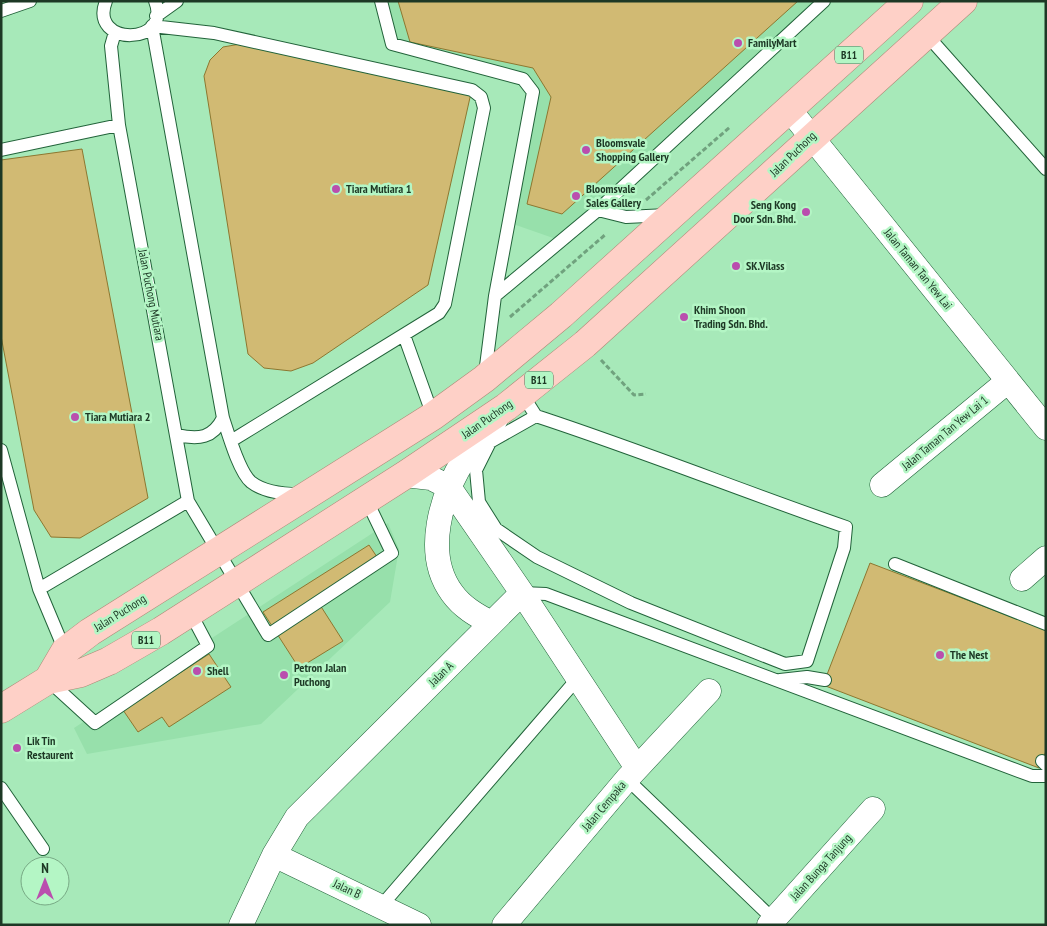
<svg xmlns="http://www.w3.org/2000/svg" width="1047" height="926" font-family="'PT Sans Narrow',sans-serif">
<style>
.built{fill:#97e0ab}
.building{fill:#d1ba73;stroke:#8d7730}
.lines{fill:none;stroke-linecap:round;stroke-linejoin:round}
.service-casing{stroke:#22633a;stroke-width:14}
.minor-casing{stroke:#22633a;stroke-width:25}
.primary-casing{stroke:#af8776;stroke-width:29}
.path{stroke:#70a27e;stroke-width:3;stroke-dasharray:5 2.5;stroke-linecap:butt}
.service{stroke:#fff;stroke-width:12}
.minor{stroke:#fff;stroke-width:24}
.primary{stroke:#fed0c7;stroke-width:28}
.poi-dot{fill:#ba4eae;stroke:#b4f6c5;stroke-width:2}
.labels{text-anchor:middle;stroke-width:5;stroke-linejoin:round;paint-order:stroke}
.shield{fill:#b4f6c5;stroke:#4a7155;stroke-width:1}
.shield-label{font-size:11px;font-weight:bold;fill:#1d3825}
.poi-label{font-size:12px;font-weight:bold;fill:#1d3825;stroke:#b4f6c5;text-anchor:start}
.street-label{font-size:12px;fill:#1d3825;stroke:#b4f6c5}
</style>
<rect width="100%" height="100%" fill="#a7e9b9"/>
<path class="built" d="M387 1H816L603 199 556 239 513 224 539 90 396 40Z
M388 523 399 549 390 602 261 724 87 754 74 728Z"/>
<path class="building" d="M398 1H798L562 214 527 204 551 97 533 68 410 42Z
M246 43 471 93 428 285 313 363 291 371 264 368 248 354 204 76 210 60 223 47Z
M82 149 148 498 80 538 51 537 34 510 1 336V160Z
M369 545 383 566 320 605 343 641 299 668 263 612Z
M870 563 1046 630V751L1039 768 823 685Z
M209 654 231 687 169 727 162 717 138 732 123 710Z"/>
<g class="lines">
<defs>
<path id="service" d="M106 1C88 47 173 46 155 1
M381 1 392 44 523 79 533 92 495 296 485 374
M1 11 30 1
M156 16 177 1
M115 32 111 46 119 125 188 501 268 635 392 553 366 499
M926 34 1046 169
M1 150 119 125
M598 210 626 217 667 215
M495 296 598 210 824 1
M404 335 433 416
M522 394 536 416C640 450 742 491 846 527L844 548 807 661 785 664 631 603 537 557 496 529 479 502 476 470 490 442 536 416
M177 435C199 440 213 438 223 418
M231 441 439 313 445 304 484 108 481 97 472 90 214 33 152 26 223 418C228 433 239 472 251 482 264 492 284 494 299 494
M1 450 39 589 65 651
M895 564 1046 624
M39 589 188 501
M522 593 546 594 1032 776H1046
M780 680 807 677 825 680
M49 681 95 723 208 646 190 612
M1042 761 1046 765
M627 779 774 920
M1 788 43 849
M382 905 578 678"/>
<path id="minor" d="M789 109 1046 428
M405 475 431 478 449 487 522 593
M882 485 1008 381
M1022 579 1046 558
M491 623C476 615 462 607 452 593 423 554 441 495 465 458 474 445 486 432 496 419
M274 855 419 925
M241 925 274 855 297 817 522 593 637 768
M504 925 627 779 709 691
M769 925 873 809"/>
<path id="primary" d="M48 680 65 651 90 632 433 416 484 379 561 315 909 1
M1 709 48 680 81 673 109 661 161 631 405 475 506 407 585 344 963 1"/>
</defs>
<use href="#service" class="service-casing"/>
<use href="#minor" class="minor-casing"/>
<use href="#primary" class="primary-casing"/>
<path class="path" d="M646 200 730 127
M510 317 606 234
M601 360 634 395 646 394"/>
<use href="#service" class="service"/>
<use href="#minor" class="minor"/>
<use href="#primary" class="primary"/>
</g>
<g class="poi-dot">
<circle cx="738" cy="43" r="5"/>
<circle cx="586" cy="150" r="5"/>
<circle cx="336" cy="189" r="5"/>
<circle cx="576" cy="196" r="5"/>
<circle cx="806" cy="212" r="5"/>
<circle cx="736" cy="266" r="5"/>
<circle cx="684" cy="317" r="5"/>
<circle cx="75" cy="417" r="5"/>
<circle cx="940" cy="655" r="5"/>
<circle cx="197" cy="671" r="5"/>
<circle cx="284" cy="675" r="5"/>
<circle cx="17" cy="748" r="5"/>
</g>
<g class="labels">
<g class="shield">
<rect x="835" y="46.5" width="28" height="17" rx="4"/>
<rect x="525" y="371.5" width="28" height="17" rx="4"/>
<rect x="132" y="631.5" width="28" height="17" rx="4"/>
</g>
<g class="shield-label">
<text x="849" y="59">B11</text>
<text x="539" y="384">B11</text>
<text x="146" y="644">B11</text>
</g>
<g class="poi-label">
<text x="748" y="47">FamilyMart</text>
<text x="596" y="147">Bloomsvale<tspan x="596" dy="14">Shopping Gallery</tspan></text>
<text x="346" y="193">Tiara Mutiara 1</text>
<text x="586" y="193">Bloomsvale<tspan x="586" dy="14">Sales Gallery</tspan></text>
<text x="796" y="209" text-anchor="end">Seng Kong<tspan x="796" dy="14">Door Sdn. Bhd.</tspan></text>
<text x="746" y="270">SK.Vilass</text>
<text x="694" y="314">Khim Shoon<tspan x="694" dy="14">Trading Sdn. Bhd.</tspan></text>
<text x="85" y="421">Tiara Mutiara 2</text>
<text x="950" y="659">The Nest</text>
<text x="294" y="672">Petron Jalan<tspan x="294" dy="14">Puchong</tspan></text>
<text x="207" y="675">Shell</text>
<text x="27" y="745">Lik Tin<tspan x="27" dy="14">Restaurent</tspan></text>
</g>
<g class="street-label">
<text transform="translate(793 154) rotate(-44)" y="4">Jalan Puchong</text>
<text transform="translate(918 269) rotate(51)" y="4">Jalan Taman Tan Yew Lai</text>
<text transform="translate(151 295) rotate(79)" y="4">Jalan Puchong Mutiara</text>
<text transform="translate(487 419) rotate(-35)" y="4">Jalan Puchong</text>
<text transform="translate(945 433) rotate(-40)" y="4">Jalan Taman Tan Yew Lai 1</text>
<text transform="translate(120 613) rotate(-32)" y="4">Jalan Puchong</text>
<text transform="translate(441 674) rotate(-45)" y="4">Jalan A</text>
<text transform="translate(604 806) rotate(-50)" y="4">Jalan Cempaka</text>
<text transform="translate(821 867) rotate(-48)" y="4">Jalan Bunga Tanjung</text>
<text transform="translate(347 889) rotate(25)" y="4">Jalan B</text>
</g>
</g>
<rect width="1047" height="926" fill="none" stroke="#1d3825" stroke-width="5"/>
<g transform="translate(45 881)"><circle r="24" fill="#b4f6c5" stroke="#78aa85"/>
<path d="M0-4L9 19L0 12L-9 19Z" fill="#ba4eae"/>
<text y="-8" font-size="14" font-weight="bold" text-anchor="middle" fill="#1d3825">N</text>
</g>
</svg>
